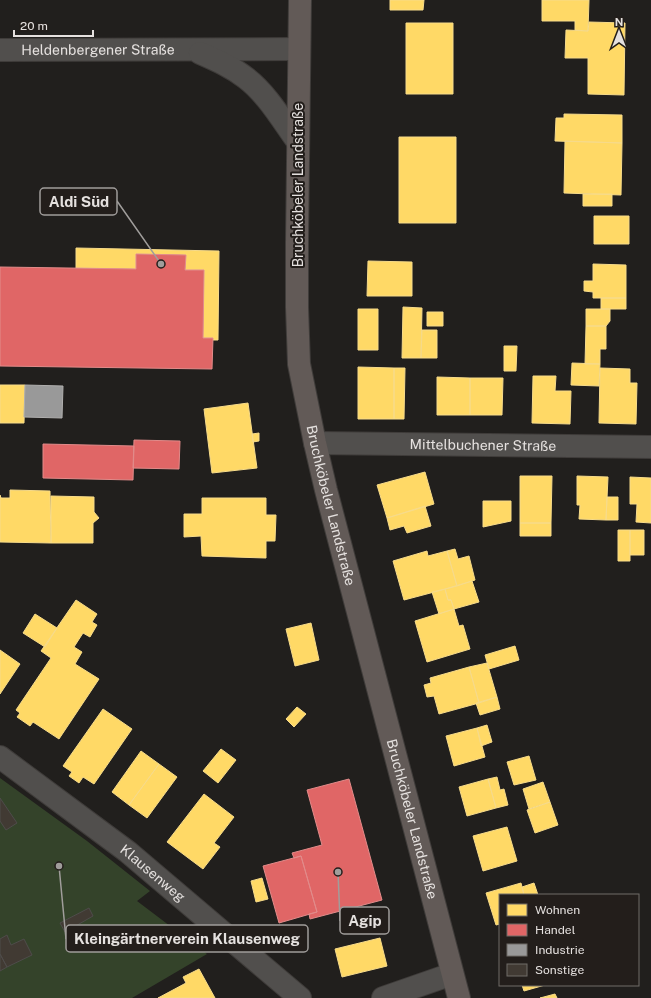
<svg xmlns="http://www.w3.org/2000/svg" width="651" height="998" font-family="'Public Sans',sans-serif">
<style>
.green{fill:#34432a}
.homes{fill:#ffd966;stroke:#f7db8a}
.shops{fill:#e06666;stroke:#e28b8a}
.industry{fill:#999;stroke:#b0afae}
.building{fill:#413a33;stroke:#4e4c4a}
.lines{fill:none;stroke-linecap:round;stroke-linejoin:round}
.minor-casing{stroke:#3f3c3a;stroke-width:24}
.primary-casing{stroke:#3f3c3a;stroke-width:24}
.minor{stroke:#514f4d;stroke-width:22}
.primary{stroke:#625a57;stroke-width:22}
.labels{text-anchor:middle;stroke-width:4;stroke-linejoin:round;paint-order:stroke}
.street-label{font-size:14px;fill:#e5e1df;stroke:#231e1b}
.leader{fill:none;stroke:#a09d9b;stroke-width:1.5}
.callout-dot{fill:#a09d9b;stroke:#231e1b;stroke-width:1.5}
.callout{fill:#231e1b;stroke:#a09d9b;stroke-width:1.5}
.callout-label{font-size:15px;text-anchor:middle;font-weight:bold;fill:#e5e1df}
</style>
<rect width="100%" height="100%" fill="#211f1d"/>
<path class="green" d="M0 778 87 841 150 891 137 901 207 954 132 998H0Z"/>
<path class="homes" d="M390 0H424L423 10H390Z
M542 0H589L588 31 575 30V21H542Z
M589 22 625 23 624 95 588 94V58H565L566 30 588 31Z
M406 23H453V94H406Z
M564 114 622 115V143L555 141 556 118H564Z
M399 137H456V223H399Z
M565 141 622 143 621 195 564 193Z
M583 194H612V206H583Z
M594 216H629V244H594Z
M76 248 219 251 218 340H213V338H203L204 270H185L186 255 136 254V269L76 268Z
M368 261 412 262V296H367Z
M593 264 626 265V298H593V292L584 291V281H593Z
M601 298H626V309H601Z
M403 307 422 308 421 358H402Z
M358 309H378V350H358Z
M586 309H610V321L606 326H586Z
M427 312H443V326H427Z
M586 326H606V349H600V364H585Z
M422 330H437V358H421Z
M504 346H517L516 371H504Z
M572 363 600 364 599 386 571 385Z
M358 367 394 368V419H358Z
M394 368H405L404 419H394Z
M600 368 630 369V383H637L636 424 599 423Z
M533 376H556L555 391H571L570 424 532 423Z
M437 377 470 378V415H437Z
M470 378H503L502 415H470Z
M0 385H25L24 423H0Z
M248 403 257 468 212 473 204 409Z
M259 433V441L253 442 252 434Z
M425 472 434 504 387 518 377 485Z
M520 476H552L551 523H520Z
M577 476 608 477 606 520 579 519 580 505H577Z
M630 477 651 478V523L636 522 637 504H630Z
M10 490 50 491 51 543 0 542V495L1 498H10Z
M51 496 94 497V512L99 518 93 523V543H51Z
M607 497H618V520H606Z
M202 498H266V515H276L275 541H266V558L202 556 201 536 184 537V514H202Z
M483 501H511V521L483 527Z
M425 506 431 526 407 533 404 526 390 530 387 518Z
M520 523H551V536H520Z
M618 530H630V561H618Z
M630 530H644V555H630Z
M455 549 458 559 469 556 475 580 457 586 447 551Z
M427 551 428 556 447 551 457 586 404 600 393 561Z
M472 581 479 602 454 609 451 600H448L445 589Z
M445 589 448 600H451L454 609 439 614 432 592Z
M76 600 97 614 92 622 97 625 90 637 83 633 74 647 82 652 75 664 99 679 59 739 33 722 30 726 17 717 20 713 16 710 51 658 41 651Z
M454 609 459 626 463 625 470 649 427 662 415 621Z
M35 614 57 628 45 647 23 633Z
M311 623 319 660 295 666 286 629Z
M515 646 519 660 489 669 485 655Z
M0 650 20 664 0 694Z
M487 663 497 697 479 703 469 667Z
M469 667 479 703 439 714 434 696 427 697 424 685 431 683 430 678Z
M497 697 500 709 480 715 476 703Z
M297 707 306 714 294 727 286 719Z
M103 709 132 729 94 784 83 777 79 783 69 776 72 772 63 766Z
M487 725 492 742 481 746 477 728Z
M477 728 485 757 454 766 446 736Z
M221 749 236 760 218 783 203 771Z
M141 751 159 764 129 805 112 792Z
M529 756 536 780 514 785 507 762Z
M159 764 177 777 147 818 129 805Z
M497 777 500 790 504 789 508 805 496 808 488 779Z
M488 779 496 808 467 816 459 787Z
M543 782 550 802 529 809 523 789Z
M204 794 234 817 214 843 220 847 203 869 167 842Z
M550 802 558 825 535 833 527 810Z
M507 827 517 861 483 871 473 836Z
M262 878 268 899 256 902 251 881Z
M521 883 524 895H500V924L496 925 486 893Z
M534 883 538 895H524L522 887Z
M380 938 387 966 342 977 335 949Z
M199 969 215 998H158L186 983 183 977Z
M522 985H545L524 991Z
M555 994 557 998H540Z"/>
<path class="shops" d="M136 254 186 255 185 270H204L203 338H213L212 369 0 366V267L136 269Z
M134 440 180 441 179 469 133 468Z
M43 444 134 446 133 480 43 478Z
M349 779 382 900 310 919 309 914 317 912 301 856 294 858 292 853 322 845 307 790Z
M301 856 317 912 279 923 263 866Z"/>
<path class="industry" d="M25 385 63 386 62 418 24 417Z"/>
<path class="building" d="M0 798 17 823 6 830 0 821Z
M89 908 93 916 65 932 60 923Z
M7 935 11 945 24 939 32 955 7 967 0 954V939Z
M0 954 7 967 0 971Z"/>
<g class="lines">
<defs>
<g id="minor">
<path id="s1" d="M0 50 299 49"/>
<path d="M200 53C216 60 232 67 246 78 267 94 282 120 298 142"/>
<path id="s2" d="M315 443 651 447"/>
<path id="s3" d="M0 757 128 852 300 998"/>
<path d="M383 998 452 974"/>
</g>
<g id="primary">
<path id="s4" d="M300 0 297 242V307L299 364 315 443 326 490 459 998"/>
</g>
</defs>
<use href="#minor" class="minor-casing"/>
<use href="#primary" class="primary-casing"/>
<use href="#minor" class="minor"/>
<use href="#primary" class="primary"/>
</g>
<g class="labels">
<g class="street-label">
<text dy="5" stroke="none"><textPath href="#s1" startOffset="98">Heldenbergener Straße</textPath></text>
<text transform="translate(298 185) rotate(-90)" y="5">Bruchköbeler Landstraße</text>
<text dy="5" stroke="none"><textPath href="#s2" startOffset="168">Mittelbuchener Straße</textPath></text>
<text dy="5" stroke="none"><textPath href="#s4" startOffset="509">Bruchköbeler Landstraße</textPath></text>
<text dy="5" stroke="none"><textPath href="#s4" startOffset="833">Bruchköbeler Landstraße</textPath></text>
<text dy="5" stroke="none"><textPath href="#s3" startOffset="192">Klausenweg</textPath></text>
</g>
</g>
<path class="leader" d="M161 264L117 201M338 872L340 921M59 866L66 939"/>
<g class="callout-dot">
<circle cx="161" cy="264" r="4"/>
<circle cx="338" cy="872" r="4"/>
<circle cx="59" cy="866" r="4"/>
</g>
<g class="callout">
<rect x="40" y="188" width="77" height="27" rx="4"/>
<rect x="340" y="907" width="49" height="27" rx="4"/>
<rect x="66" y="925" width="242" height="27" rx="4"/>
</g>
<g class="callout-label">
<text x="79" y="207">Aldi Süd</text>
<text x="365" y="926">Agip</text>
<text x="187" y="944">Kleingärtnerverein Klausenweg</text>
</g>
<rect x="499" y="894" width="140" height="92" fill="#231e1b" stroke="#716c69"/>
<rect x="507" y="904" width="20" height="12" fill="#ffd966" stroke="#716c69"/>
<text x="535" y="914" font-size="12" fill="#e5e1df">Wohnen</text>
<rect x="507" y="924" width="20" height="12" fill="#e06666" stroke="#716c69"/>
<text x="535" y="934" font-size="12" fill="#e5e1df">Handel</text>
<rect x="507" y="944" width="20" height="12" fill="#999999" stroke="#716c69"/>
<text x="535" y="954" font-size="12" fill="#e5e1df">Industrie</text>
<rect x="507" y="964" width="20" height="12" fill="#413a33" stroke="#716c69"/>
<text x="535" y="974" font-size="12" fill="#e5e1df">Sonstige</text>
<g transform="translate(619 32)" stroke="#231e1b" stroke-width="3" paint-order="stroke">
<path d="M0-3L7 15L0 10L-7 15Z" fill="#e5e1df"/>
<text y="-6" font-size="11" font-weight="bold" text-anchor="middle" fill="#e5e1df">N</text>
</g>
<path d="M14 30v6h79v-6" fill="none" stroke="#e5e1df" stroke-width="2"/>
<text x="20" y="30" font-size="12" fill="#e5e1df" stroke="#231e1b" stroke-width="3" paint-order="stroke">20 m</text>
</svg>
